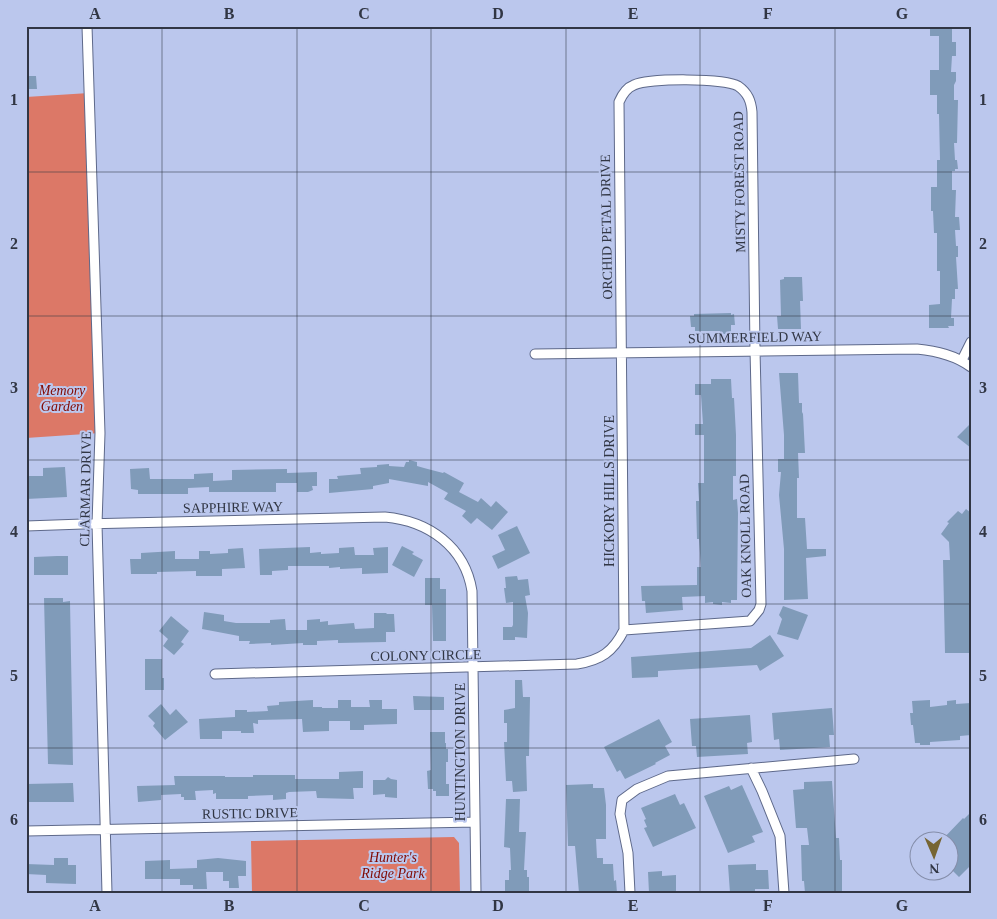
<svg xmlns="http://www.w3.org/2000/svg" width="997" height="919" font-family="Georgia,serif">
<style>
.green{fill:#dc7867}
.building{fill:#809bb9}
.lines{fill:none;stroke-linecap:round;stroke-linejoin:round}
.minor-casing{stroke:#5e698a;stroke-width:11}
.minor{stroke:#fff;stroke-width:9}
.grid{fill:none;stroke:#313644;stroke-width:1;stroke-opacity:0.55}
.labels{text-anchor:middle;stroke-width:4;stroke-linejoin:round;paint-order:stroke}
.street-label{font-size:14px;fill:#313644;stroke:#bbc7ed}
.park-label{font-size:14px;font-style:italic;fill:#810800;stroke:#bbc7ed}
.neatline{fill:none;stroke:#313644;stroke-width:2}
.grid-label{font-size:16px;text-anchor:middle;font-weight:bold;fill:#313644}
</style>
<rect width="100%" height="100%" fill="#bbc7ed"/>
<path class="green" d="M89 93 100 433 26 438V97Z
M454 837 459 843 460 893H252L251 841Z"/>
<path class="building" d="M930 26H952V42H956V56H952L951 72H956V81L954 85V100H958L957 143H954L955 160H957L958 169H955V171H952V190H956L955 217H959L960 230H955L956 246H958V257H956L958 289H955V299H952L951 318H954V326H948L949 328H929V305L940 304V271H937V233H934L933 211H931V187H937V160H940L939 114H937V95H930V70H939V36H930Z
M26 76H36L37 89H26Z
M784 277H802L803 301H800L801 329H778L777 316H781L780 280 784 279Z
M731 313V315L734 314 735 325H731V334H720V331H695V327H691L690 316H694V314Z
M779 373H798L799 403H802V412L803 414 805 453H798L799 478H797V518H805L807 549H826V556L806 558 808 599 784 600V549L779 495 781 472H778V459H784V435Z
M711 379H731L732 398H734L736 435V476H733V500L737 499 738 513 737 600H731V603L722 602V605L713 604V602L705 603V596L682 597 683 610 646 613 645 601H642L641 586 697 585V567H701L699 539H697L696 501H699L698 483H704V435H695V424H703L701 395H695V384H711Z
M971 423V448L957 437Z
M409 460 417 462V466L424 468 443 473 444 472 464 483 459 492 478 502 481 498 491 507 496 501 508 512 492 530 477 518 471 524 462 516 466 511 444 499 448 493 428 482V486L389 479V483L373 486V489L329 493V479H338L337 476 361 474 360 468 377 467V465L389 464V466L404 467 406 462H409Z
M65 467 67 497 26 499V476H43V468Z
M149 468 150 479H194V474L213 473V481L232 480V470L287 469V473L317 472V486H312L313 490 308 492H297V483H276V492H209V487L188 488V494H138V490L131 489 130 469Z
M966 509 971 513V653H945L943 560H950L949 542 941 534 949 523 947 522 958 511 962 514Z
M517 526 530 553 498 569 492 556 505 550 498 535Z
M402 546 414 552 412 554 423 560 414 577 392 565Z
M310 547V553L321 552V554L339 553V548L354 547 355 555H374L373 548 388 547V573L362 574V568L340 569V567L329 568V566H288V570L272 571V575H260L259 549Z
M243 548 245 568 222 569V576H196V571L157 572V574H131L130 559H141V553L175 551V559H199V551H210V554L228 553V549Z
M57 556H68V575H34V557Z
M517 576 518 580 528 579 530 595 525 596 528 613 527 638 515 637V640H503V627H512L513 625V602L506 603 504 588H506L505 577Z
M425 578H440V589H446V641H433L432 605H425Z
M44 598H63V602L70 601 73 765 48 764Z
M783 606 808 615 798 640 777 634 782 619 779 615Z
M204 612 224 615V621L236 623H270V620L285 619 286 630H307V620L320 619V622L328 621V625L354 623 355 629 374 628V613H386L387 614H394L395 632H386V642L338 643V640L317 641V645H303V643L271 645V643L249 644 250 641H239V636L202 629Z
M171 616 189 631 181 642 184 644 174 655 163 646 168 639 159 631Z
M770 635 784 656 760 671 757 665 658 671V677L632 678 631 657 751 648Z
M145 659H162V678H164V690H145Z
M515 680H522L523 697H530L529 756H526L527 791 513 792 512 781H506L504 742H507V723H504V710L515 708Z
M413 696 444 697V710H414Z
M313 700V707H322V708H338V700H351V707H370L369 700H382V709H397V724L364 725V730H350V721H329V731L303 732 302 719 258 720V724L253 723 254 733H241V731H222V739H200L199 719 235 717V710H247V712L268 711 267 706 279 705V702Z
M930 700V707L947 705V701L956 700V704L971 703V735L960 736V740L930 742V745H920V743H915L913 725H911L910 713H913L912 701Z
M161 704 170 715 176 709 188 722 165 740 153 726 155 723 148 716Z
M832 708 834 735H829L830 747 780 750 779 739 774 740 772 713Z
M750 715 752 742 747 743 748 754 697 757 696 746H692L690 719Z
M659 719 672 742 665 746 670 755 655 763 656 764 625 779 620 770 617 772 604 747Z
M430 732H445V743H446V749H448V762H446V784H449V796H436V791H433V789H428L427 771 431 770Z
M363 771V788H353L354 799 317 798 316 791 289 792 286 793V799L273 800V795L248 796V799H216V793L213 794V790L195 791 196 800H184V797H181V794L161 795V800L138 802 137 786 175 785 174 776H225V777H253V775H295V779H339V772Z
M388 777 391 779 397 780V798L385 797V794L373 795V780H385Z
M832 781 836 838H839L840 860H842V893H805L804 881H802L801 845H809L807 828H796L793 790 804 789V782Z
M73 783 74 802H26V784Z
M593 784V788H604L606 805V839H596L597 858H603V864H613L614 881 616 880 617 893H579L575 846H568L566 785Z
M742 785 763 832 752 836 755 842 728 853 704 796 729 786 731 790Z
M675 794 680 805 684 803 696 828 653 847 644 828 647 827 644 820 646 819 641 808Z
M506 799H520L519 832H526L524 870H527V877H529V892L505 893V880H509V870H511L510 848 504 847Z
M971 812V865L959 877 950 868V842H940L963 818 964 819Z
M54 858H68V865H76V884L46 883V875L26 874V864L54 865Z
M218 858 246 861V876H238L239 888H229V881H223V872H206L207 889H193V885H180V879H145V861L170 860V869L197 868V860Z
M756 864V870H768L769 889H755V893H730L728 865Z
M662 871V876L676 875V893H649L648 872Z"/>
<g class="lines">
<defs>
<path id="minor" d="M87 26 100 433 97 524 107 893
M535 354 917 349C937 351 955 355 971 367
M962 360 971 342
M26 526 83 524 385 517C429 521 465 547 472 591L476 893
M215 674 577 664C601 660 613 652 624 630L619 102C622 95 626 88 634 85 648 78 725 78 738 86 748 93 751 101 752 112L755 350 761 604 759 610 750 621 624 630
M751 768 762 791 780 836 784 893
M26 831 475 822
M630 893 628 853 620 814 622 800 637 789 668 776 854 759"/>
</defs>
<use href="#minor" class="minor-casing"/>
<use href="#minor" class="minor"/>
</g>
<path class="grid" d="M162 26V893M297 26V893M431 26V893M566 26V893M700 26V893M835 26V893M26 172H971M26 316H971M26 460H971M26 604H971M26 748H971"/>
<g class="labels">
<g class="street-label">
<text transform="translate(739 182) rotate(-91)" y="5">MISTY FOREST ROAD</text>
<text transform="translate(606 227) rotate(-91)" y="5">ORCHID PETAL DRIVE</text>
<text transform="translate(755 337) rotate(-1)" y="5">SUMMERFIELD WAY</text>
<text transform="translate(85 489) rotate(-89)" y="5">CLARMAR DRIVE</text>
<text transform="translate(609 491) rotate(-90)" y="5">HICKORY HILLS DRIVE</text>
<text transform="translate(233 507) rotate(-1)" y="5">SAPPHIRE WAY</text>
<text transform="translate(745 536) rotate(-91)" y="5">OAK KNOLL ROAD</text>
<text transform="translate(426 655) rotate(-1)" y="5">COLONY CIRCLE</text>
<text transform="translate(460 752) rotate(-90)" y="5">HUNTINGTON DRIVE</text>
<text transform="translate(250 813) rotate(-1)" y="5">RUSTIC DRIVE</text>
</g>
<g class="park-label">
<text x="62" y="395">Memory<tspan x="62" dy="16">Garden</tspan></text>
<text x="393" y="862">Hunter's<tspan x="393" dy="16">Ridge Park</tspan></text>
</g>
</g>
<rect width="997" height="919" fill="none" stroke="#bbc7ed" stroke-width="55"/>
<g transform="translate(934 856) rotate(178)"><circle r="24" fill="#bbc7ed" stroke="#848da9"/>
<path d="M0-4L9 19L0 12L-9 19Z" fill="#766533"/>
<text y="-8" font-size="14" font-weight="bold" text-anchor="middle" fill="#313644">N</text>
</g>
<rect x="28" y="28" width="942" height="864" class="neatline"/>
<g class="grid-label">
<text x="95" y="19">A</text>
<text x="229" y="19">B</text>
<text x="364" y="19">C</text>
<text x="498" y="19">D</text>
<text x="633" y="19">E</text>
<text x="768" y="19">F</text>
<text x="902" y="19">G</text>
<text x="14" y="105">1</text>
<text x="983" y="105">1</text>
<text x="14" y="249">2</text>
<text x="983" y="249">2</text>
<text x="14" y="393">3</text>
<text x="983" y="393">3</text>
<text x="14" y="537">4</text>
<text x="983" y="537">4</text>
<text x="14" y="681">5</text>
<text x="983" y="681">5</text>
<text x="14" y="825">6</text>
<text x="983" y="825">6</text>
<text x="95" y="911">A</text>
<text x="229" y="911">B</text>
<text x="364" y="911">C</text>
<text x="498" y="911">D</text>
<text x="633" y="911">E</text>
<text x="768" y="911">F</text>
<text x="902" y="911">G</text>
</g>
</svg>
